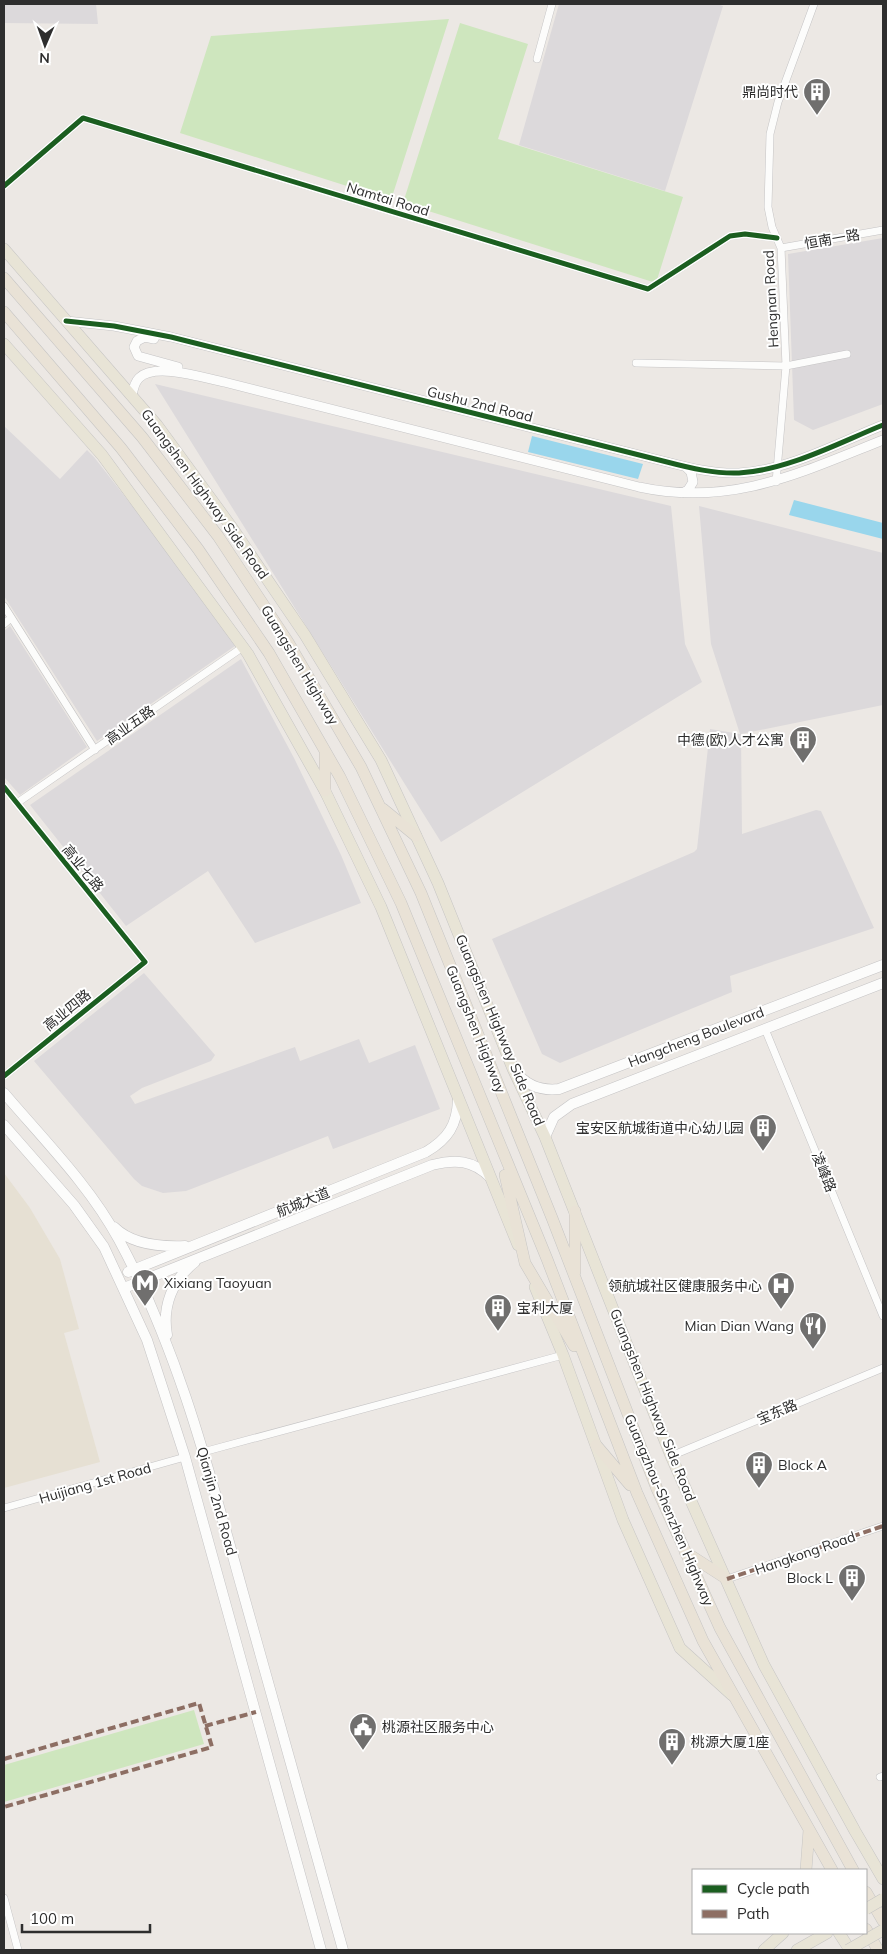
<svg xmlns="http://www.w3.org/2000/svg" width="887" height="1954" font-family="Mulish,'Noto Sans SC',sans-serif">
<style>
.industrial{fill:#dcd9db}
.education{fill:#e6e0d3}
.green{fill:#cee6be}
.water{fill:#99d6ec}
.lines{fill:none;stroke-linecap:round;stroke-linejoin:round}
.minor-casing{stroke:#c5c4c5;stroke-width:8}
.tertiary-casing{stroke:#c5c4c5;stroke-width:10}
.secondary-casing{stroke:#c5c4c5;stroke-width:11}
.primary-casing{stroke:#c6c5c4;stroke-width:12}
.trunk-casing{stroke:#c6c5c4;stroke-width:12}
.minor{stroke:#fcfcfb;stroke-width:7}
.tertiary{stroke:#fcfcfb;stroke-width:9}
.secondary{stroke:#fcfcfb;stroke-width:10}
.primary{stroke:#e8e4d6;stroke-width:11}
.trunk{stroke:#e9e2d6;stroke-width:11}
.primary-bridge-casing{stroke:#c6c5c4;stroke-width:12;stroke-linecap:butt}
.primary-bridge{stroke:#e8e4d6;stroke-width:11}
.quiet{stroke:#8d6e63;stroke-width:4;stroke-dasharray:8 4;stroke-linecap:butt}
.cycleway-casing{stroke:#fff;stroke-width:8}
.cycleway{stroke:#1b5e20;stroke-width:5}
.labels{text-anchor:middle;stroke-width:4;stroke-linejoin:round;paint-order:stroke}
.poi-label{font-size:14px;fill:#2e2e2e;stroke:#fff;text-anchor:end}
.street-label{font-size:14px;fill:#2e2e2e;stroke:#fff}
</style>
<rect width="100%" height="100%" fill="#ece8e4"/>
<path class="industrial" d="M4 4H96L98 24 4 23Z
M559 4H717L723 6 665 191 519 145Z
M883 238V404L813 430 794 420 788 254Z
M155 384 671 506 685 644 702 682 441 842Z
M4 426 60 479 87 450 94 457 172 557 235 646 97 741 4 596Z
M699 506 883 553V705L741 734 742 834 816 810 821 811 874 928 730 976 732 992 560 1063 542 1054 492 939 694 852 697 849 710 729 740 734 711 644Z
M10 626 87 747 20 795 4 777V631Z
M241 659 294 758 341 855 361 903 255 943 208 871 126 926 30 805Z
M144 973 215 1055 211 1061 142 1088 130 1096 135 1104 295 1047 300 1061 359 1039 369 1063 415 1045 440 1109 333 1149 328 1136 186 1191 163 1193 142 1186 134 1179 34 1061Z"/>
<path class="education" d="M4 1173 30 1208 60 1259 79 1329 64 1333 100 1462 4 1488Z"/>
<path class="green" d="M449 19 391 200 180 133 211 36Z
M460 23 528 44 498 139 683 197 656 283 403 203Z
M194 1710 204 1744 4 1802V1765Z"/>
<path class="water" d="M532 436 643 464 638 479 528 452Z
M794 500 883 523V539L789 515Z"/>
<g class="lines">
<defs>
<path id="minor" d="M537 59 552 4
M4 186 83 118 648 289 730 236 745 234 777 238
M781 248 883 230
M636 363 786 366 847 354
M776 482 786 366 781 248 772 227 768 207 770 134 778 102 814 4
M4 606 95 750
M4 624 11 618
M4 787 145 962 4 1076
M17 803 243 647
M765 1029 883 1316
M203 1452 563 1355
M671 1456 883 1368
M4 1508 185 1457
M727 1579 883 1526
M880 1777 883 1776
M4 1898 18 1950"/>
<path id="tertiary" d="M66 321 114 326 171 337 667 462C690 468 715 474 739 473 789 470 838 443 883 425
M154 339 145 337 137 341 134 347 138 356 178 367
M132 396C133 390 134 383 139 378 155 362 204 378 224 382L639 487C731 507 800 473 883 440
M682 493 688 490 693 482 691 472 686 467"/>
<path id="secondary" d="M516 1072C527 1086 541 1091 559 1089L883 965
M4 1093C44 1140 90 1186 119 1240 178 1349 209 1470 242 1589 276 1709 309 1830 343 1950
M4 1125 74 1205 104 1247 147 1340 185 1457 321 1950
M545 1137 554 1117 572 1104 883 983
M114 1227C132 1245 161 1247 185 1246
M128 1272 426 1152C448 1139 457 1125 458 1100
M124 1288 432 1165C456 1159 472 1160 490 1177
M167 1335C162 1307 172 1280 195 1262"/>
<path id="primary" d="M4 249 157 425 233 529 305 635 381 760 438 883 513 1069 545 1137 671 1456 764 1665 855 1831 883 1879
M4 344 102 455 248 654 325 791 381 907 518 1245
M535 1287 563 1355 623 1520 680 1648 732 1695
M839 1933 850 1950
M764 1950 783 1933
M797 1950 827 1933"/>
<path id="trunk" d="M4 278 142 437 218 536 288 642 361 767 421 893 552 1218 657 1489 720 1628 853 1870
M4 312 121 448 198 549 269 653 340 777 401 903 547 1259 637 1493 703 1641 832 1870
M325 791V753
M383 809 416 836
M505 1175 525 1263 574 1346
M575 1211V1272
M596 1445 630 1485
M685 1552 727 1579
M806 1870 809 1830
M866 1892 883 1921
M866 1929 878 1950"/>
</defs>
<use href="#minor" class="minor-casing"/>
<use href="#tertiary" class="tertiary-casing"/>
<use href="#secondary" class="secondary-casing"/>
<use href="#primary" class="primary-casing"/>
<use href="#trunk" class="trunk-casing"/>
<use href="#minor" class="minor"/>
<use href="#tertiary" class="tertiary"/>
<use href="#secondary" class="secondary"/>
<use href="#primary" class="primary"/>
<use href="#trunk" class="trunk"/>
<defs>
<path id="primary-bridge" d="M866 1909 883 1899
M848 1950 883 1930"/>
</defs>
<use href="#primary-bridge" class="primary-bridge-casing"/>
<use href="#primary-bridge" class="primary-bridge"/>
<path class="quiet" d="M727 1579 883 1526
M205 1726 256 1712
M4 1759 199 1703 212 1747 4 1807"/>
<defs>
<path id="cycleway" d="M4 186 83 118 648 289 730 236 745 234 777 238
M66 321 114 326 171 337 667 462C690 468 715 474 739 473 789 470 838 443 883 425
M4 787 145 962 4 1076"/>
</defs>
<use href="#cycleway" class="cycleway-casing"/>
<use href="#cycleway" class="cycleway"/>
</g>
<defs>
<symbol id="building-pin" viewBox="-11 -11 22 30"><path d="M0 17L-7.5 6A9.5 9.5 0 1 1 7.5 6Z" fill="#706f6e" stroke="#fff"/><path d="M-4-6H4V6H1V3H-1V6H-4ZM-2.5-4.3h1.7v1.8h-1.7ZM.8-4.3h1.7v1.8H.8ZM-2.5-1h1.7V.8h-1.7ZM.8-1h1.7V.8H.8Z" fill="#fff"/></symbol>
<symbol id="metro-pin" viewBox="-11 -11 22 30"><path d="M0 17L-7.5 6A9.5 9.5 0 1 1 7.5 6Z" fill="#706f6e" stroke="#fff"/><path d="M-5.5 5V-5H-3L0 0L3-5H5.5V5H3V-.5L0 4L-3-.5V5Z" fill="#fff"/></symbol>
<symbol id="hospital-pin" viewBox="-11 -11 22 30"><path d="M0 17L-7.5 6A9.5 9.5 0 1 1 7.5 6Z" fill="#706f6e" stroke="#fff"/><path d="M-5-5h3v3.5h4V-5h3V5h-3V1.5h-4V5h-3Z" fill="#fff"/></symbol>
<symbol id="restaurant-pin" viewBox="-11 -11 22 30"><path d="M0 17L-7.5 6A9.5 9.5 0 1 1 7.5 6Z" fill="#706f6e" stroke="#fff"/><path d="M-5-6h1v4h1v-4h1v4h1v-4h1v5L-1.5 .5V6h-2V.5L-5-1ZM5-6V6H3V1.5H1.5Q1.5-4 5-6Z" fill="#fff"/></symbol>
<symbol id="civic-pin" viewBox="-11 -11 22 30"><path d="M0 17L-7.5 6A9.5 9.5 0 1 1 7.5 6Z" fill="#706f6e" stroke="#fff"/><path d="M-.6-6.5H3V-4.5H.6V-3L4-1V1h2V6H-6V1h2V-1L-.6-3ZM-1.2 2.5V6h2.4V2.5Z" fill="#fff"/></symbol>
</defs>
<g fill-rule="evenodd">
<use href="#building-pin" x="801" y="76" width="32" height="43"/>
<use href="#building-pin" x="787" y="724" width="32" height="43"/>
<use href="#building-pin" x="747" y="1112" width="32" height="43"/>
<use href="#metro-pin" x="129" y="1267" width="32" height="43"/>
<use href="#hospital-pin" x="765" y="1270" width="32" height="43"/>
<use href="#building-pin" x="482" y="1292" width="32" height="43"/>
<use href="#restaurant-pin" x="797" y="1310" width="32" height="43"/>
<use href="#building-pin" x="743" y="1449" width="32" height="43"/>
<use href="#building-pin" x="836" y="1562" width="32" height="43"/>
<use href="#civic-pin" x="347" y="1711" width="32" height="43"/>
<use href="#building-pin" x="656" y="1726" width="32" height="43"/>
</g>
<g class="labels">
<g class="poi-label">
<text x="798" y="97">鼎尚时代</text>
<text x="784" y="745">中德(欧)人才公寓</text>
<text x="744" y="1133">宝安区航城街道中心幼儿园</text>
<text x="164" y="1288" text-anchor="start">Xixiang Taoyuan</text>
<text x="762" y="1291">领航城社区健康服务中心</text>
<text x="517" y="1313" text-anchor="start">宝利大厦</text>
<text x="794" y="1331">Mian Dian Wang</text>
<text x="778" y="1470" text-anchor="start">Block A</text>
<text x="833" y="1583">Block L</text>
<text x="382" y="1732" text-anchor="start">桃源社区服务中心</text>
<text x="691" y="1747" text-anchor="start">桃源大厦1座</text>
</g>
<g class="street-label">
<text transform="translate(388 199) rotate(17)" y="5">Namtai Road</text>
<text transform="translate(832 239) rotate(-10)" y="5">恒南一路</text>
<text transform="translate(771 299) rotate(-93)" y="5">Hengnan Road</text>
<text transform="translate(480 404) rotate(14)" y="5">Gushu 2nd Road</text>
<text transform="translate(205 494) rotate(54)" y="5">Guangshen Highway Side Road</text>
<text transform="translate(300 665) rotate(59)" y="5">Guangshen Highway</text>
<text transform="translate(130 725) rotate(-35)" y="5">高业五路</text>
<text transform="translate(83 868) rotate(51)" y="5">高业七路</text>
<text transform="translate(67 1010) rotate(-39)" y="5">高业四路</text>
<text transform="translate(476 1029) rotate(68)" y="5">Guangshen Highway</text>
<text transform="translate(500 1030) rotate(67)" y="5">Guangshen Highway Side Road</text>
<text transform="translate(696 1037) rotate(-21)" y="5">Hangcheng Boulevard</text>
<text transform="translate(824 1172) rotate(68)" y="5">凌峰路</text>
<text transform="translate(303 1202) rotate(-22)" y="5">航城大道</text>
<text transform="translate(653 1405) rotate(68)" y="5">Guangshen Highway Side Road</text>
<text transform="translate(777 1412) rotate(-23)" y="5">宝东路</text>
<text transform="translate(95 1483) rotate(-16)" y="5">Huijiang 1st Road</text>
<text transform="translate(217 1501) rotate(74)" y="5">Qianjin 2nd Road</text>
<text transform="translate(669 1510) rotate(67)" y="5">Guangzhou-Shenzhen Highway</text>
<text transform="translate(805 1553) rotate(-19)" y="5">Hangkong Road</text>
</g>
</g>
<rect width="887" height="1954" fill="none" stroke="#2e2e2e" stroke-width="10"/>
<rect x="692" y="1869" width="175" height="65" fill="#ffffff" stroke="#ababab"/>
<rect x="702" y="1885" width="25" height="8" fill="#1b5e20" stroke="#ababab"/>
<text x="737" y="1894" font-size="15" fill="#2e2e2e">Cycle path</text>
<rect x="702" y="1910" width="25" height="8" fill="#8d6e63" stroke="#ababab"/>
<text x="737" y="1919" font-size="15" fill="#2e2e2e">Path</text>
<g transform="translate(45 45) rotate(182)" stroke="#ffffff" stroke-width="4" paint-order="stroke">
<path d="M0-4L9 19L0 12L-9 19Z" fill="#2e2e2e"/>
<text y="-8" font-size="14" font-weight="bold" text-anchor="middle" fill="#2e2e2e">N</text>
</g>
<path d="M22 1924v8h128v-8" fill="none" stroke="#2e2e2e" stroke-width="2.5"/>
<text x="30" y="1924" font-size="15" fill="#2e2e2e" stroke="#ffffff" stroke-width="4" paint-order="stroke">100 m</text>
</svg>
